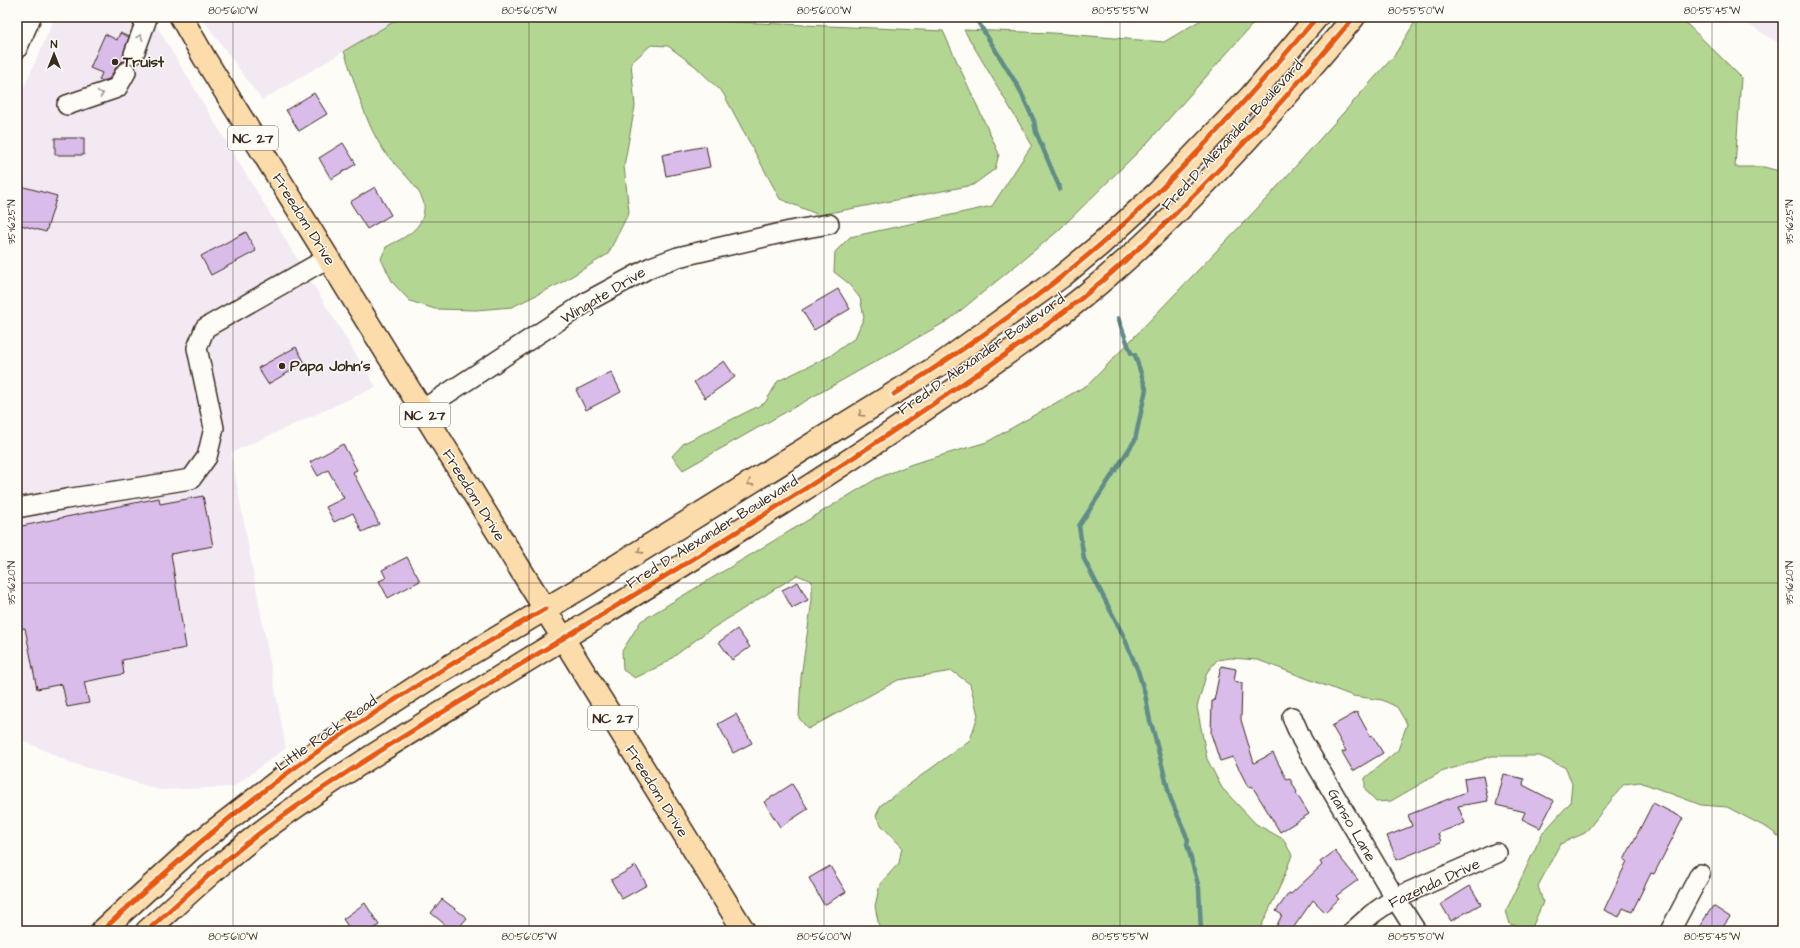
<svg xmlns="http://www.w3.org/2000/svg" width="1800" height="948" font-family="'Architects Daughter',sans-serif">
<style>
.built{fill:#f2e9f3}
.green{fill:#b3d792;stroke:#778058}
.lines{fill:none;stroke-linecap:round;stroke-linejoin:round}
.stream{stroke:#618c89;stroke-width:4.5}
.building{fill:#d9bce9;stroke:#3b2a1e}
.minor-casing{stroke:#3b2a1e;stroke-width:22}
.major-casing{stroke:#3b2a1e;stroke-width:25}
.minor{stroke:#fdfcf7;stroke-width:19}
.major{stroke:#fddcac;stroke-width:22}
.cycleway-casing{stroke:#fdfcf7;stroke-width:8}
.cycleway{stroke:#e8590c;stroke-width:5}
.oneway{stroke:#9c938a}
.oneway2{stroke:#9c8365}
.ticks{fill:none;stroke:#3b2a1e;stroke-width:1;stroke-opacity:0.45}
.poi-dot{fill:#3b2a1e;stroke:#fdfcf7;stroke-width:1.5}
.labels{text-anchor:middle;stroke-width:3;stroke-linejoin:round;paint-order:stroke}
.shield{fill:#fdfcf7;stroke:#75695f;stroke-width:1}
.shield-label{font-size:14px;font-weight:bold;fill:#3b2a1e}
.poi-label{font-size:15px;font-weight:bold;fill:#3b2a1e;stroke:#fdfcf7;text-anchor:start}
.street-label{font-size:15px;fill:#3b2a1e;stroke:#fdfcf7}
.neatline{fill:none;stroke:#3b2a1e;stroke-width:1.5}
.ticks-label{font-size:10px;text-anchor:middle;fill:#3b2a1e}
</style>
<rect width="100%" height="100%" fill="#fdfcf7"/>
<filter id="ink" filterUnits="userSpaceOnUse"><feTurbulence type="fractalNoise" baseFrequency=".025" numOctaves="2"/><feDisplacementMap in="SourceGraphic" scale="8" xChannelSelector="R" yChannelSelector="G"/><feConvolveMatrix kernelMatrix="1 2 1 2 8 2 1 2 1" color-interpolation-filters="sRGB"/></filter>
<g filter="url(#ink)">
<path class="built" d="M55 17H154L159 30 296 257 376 387 231 453 286 748 233 787 160 790 72 763 17 738V103Z
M201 17H402L262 100Z
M1736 17H1783V46L1782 45Z"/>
<path class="green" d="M402 17H619L943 31 999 154 995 169 973 185 819 215 780 199 723 93 695 66 668 46 651 45 631 63 635 106 624 166 629 212 608 254 559 284 512 307 476 310 435 309 410 301 393 283 381 259 386 247C401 239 422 231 424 210 427 191 394 166 384 151 364 122 356 84 344 51Z
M1206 17H1259L1149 141 1058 231 949 320 683 470 672 456 684 443 765 403 778 381 830 356 855 338 864 317 860 298 847 282 834 272 835 252 850 237 992 206 1032 145 964 30 1053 33 1164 42Z
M1418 17H1680L1741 77 1735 167H1764L1783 172V840L1769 829 1727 807 1701 805 1640 782 1624 784 1585 833 1560 844 1538 886 1543 902 1531 930 1510 924 1506 911 1542 834 1570 803 1572 784 1566 768 1540 756H1492L1441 772 1391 801 1376 802 1365 789V778L1398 750 1407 724 1397 707 1382 700 1353 696 1258 660 1231 658 1217 660 1207 672 1197 707 1207 759 1222 788 1256 824 1283 839 1292 855 1282 882 1259 931H880L875 906 880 884 899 863 902 847 882 826 876 816 881 805 970 740 978 715 970 684 952 671 898 680 808 729 799 718 801 677 812 600V581L797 575 705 633 664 664 635 678 623 670 622 651 641 621 876 479 912 464 987 442 1089 384 1270 195 1394 56Z"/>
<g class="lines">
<path class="stream" d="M975 17 1019 88 1034 121 1036 132 1060 189
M1118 318 1131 353 1135 355 1146 389 1135 440 1079 526 1084 559 1124 637 1138 671 1145 694 1150 721 1152 726 1170 797 1188 840 1187 844 1199 888 1201 931"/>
</g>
<path class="building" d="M120 33 129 37 124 51 123 56 126 61 121 62 117 66 109 79 102 81 99 80 102 73 90 68 105 34 117 40Z
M314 93 327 114 299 131 286 110Z
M55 138H84V155H55Z
M343 143 356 164 331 179 319 158Z
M706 146 710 167 666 176 662 155Z
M17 185 57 196 46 232 17 224Z
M375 187 391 215 367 229 350 202Z
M246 232 256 251 211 275 201 256Z
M838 289 850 309 814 330 802 310Z
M296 347 305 363 268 384 258 368Z
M724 361 735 377 705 398 694 382Z
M611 372 621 392 586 410 576 390Z
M343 444 357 470 353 472 379 524 362 532 353 513 334 522 326 507 344 498 328 470 318 476 310 462Z
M203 496 213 546 171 554 186 648 122 660 124 674 84 682 89 703 67 707 62 684 37 689 25 628 17 629V527L159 498 160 504Z
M407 557 420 581 388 598 379 581 386 578 382 570Z
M798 582 808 600 792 608 782 590Z
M737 629 750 647 732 660 719 642Z
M1221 666 1236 669 1234 681 1242 683 1241 720 1254 763 1273 753 1287 780 1290 779 1297 792 1296 793 1309 814 1280 832 1252 786 1248 787 1233 757 1220 761 1211 734 1212 701H1214Z
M1357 712 1370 736 1372 735 1383 753 1353 771 1342 752 1346 751 1332 726Z
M736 714 752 743 733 753 718 724Z
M1504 774 1524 779 1523 785 1554 801 1540 828 1522 819 1525 812 1496 805Z
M1483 776 1488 801 1458 806 1465 823 1438 833 1441 842 1397 860 1387 836 1412 826 1408 815 1466 792 1464 779Z
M792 784 808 809 780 827 764 802Z
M1653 803 1683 818 1654 874 1651 873 1632 912 1623 908 1619 917 1604 910 1627 861 1624 860Z
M1335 851 1358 880 1336 896 1339 899 1325 912 1313 900 1291 931H1274L1282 915 1276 911 1289 893 1291 894 1322 865 1320 862Z
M636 866 647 885 622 899 611 880Z
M830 866 846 892 824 905 809 878Z
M1470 886 1481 904 1451 921 1441 904Z
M442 899 467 918 456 931H453L431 913Z
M365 903 379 925 371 931H351L343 919Z
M1713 906 1730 917 1720 931H1706L1699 927Z"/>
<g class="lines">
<defs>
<path id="minor" d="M17 49 31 17
M134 54 146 21
M67 105 117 88 126 72
M422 410 590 300 651 267 678 257 790 231 829 224
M17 508 66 499 191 479 207 457 214 428 197 348 205 328 328 258
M1292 717 1302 740 1395 898 1416 931
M1353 931 1372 914 1395 898 1497 853
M1670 931 1700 874"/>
<path id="major" d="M181 17 205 59 744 931
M102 931 197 844 313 754 433 676 584 586 941 364 1061 277 1101 244 1159 191 1250 97 1317 17
M147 931C187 895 226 858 269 826 330 781 396 741 461 701 617 604 776 512 927 408 980 372 1033 337 1083 297 1184 214 1270 117 1354 17"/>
</defs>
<use href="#minor" class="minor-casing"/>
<use href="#major" class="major-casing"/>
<use href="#minor" class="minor"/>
<use href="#major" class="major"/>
<defs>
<path id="cycleway" d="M894 394C988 335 1081 268 1160 190 1216 135 1266 77 1317 17
M102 931C169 868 238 807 314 754 388 702 466 654 545 609
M147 931C187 895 226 858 269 826 330 781 396 741 461 701 617 604 776 512 927 408 980 372 1033 337 1083 297 1184 214 1270 117 1354 17"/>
</defs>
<use href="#cycleway" class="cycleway-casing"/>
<use href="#cycleway" class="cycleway"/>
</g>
<defs><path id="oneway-chevron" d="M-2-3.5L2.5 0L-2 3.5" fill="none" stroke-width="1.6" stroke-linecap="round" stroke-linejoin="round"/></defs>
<g class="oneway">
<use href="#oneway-chevron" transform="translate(140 37) rotate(-69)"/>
<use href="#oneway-chevron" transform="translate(101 94) rotate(-20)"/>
</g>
<g class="oneway2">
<use href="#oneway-chevron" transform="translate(861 414) rotate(148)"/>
<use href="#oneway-chevron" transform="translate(750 483) rotate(148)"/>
<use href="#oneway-chevron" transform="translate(640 551) rotate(148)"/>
</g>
</g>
<path class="ticks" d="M233 17V931M529 17V931M824 17V931M1120 17V931M1416 17V931M1712 17V931M17 222H1783M17 583H1783"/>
<g class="poi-dot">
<circle cx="115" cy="62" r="4"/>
<circle cx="282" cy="366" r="4"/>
</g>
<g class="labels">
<g class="shield">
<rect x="228" y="126" width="50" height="24" rx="3"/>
<rect x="400" y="403" width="50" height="24" rx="3"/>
<rect x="588" y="706" width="50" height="24" rx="3"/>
</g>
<g class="shield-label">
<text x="253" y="143">NC 27</text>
<text x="425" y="420">NC 27</text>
<text x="613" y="723">NC 27</text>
</g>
<g class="poi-label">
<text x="123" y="67">Truist</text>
<text x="290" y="371">Papa John's</text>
</g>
<g class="street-label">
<text transform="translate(1232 135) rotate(-47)" y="5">Fred D. Alexander Boulevard</text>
<text transform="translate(304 219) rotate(58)" y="5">Freedom Drive</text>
<text transform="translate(603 295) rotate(-31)" y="5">Wingate Drive</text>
<text transform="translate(981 354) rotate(-35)" y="5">Fred D. Alexander Boulevard</text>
<text transform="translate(474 495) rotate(58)" y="5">Freedom Drive</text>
<text transform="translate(712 532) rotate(-32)" y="5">Fred D. Alexander Boulevard</text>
<text transform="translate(326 733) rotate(-35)" y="5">Little Rock Road</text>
<text transform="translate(657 791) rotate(58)" y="5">Freedom Drive</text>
<text transform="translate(1352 825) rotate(60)" y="5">Ganso Lane</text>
<text transform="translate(1434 883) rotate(-25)" y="5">Fazenda Drive</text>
</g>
</g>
<rect width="1800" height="948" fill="none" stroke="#fdfcf7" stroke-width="44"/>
<g transform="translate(54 54)" stroke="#fdfcf7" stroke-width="3" paint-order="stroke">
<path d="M0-3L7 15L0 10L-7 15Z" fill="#3b2a1e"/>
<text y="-6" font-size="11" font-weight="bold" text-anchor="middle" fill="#3b2a1e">N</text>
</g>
<rect x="22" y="22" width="1756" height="904" class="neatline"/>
<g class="ticks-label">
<text x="233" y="14">80°56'10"W</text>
<text x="529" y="14">80°56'05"W</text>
<text x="824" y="14">80°56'00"W</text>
<text x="1120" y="14">80°55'55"W</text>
<text x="1416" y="14">80°55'50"W</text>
<text x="1712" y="14">80°55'45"W</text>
<text transform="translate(11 222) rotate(-90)" y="4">35°16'25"N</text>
<text transform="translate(1789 222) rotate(-90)" y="4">35°16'25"N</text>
<text transform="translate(11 583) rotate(-90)" y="4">35°16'20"N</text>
<text transform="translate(1789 583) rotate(-90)" y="4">35°16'20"N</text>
<text x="233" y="940">80°56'10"W</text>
<text x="529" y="940">80°56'05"W</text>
<text x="824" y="940">80°56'00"W</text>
<text x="1120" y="940">80°55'55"W</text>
<text x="1416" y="940">80°55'50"W</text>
<text x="1712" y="940">80°55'45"W</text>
</g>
</svg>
